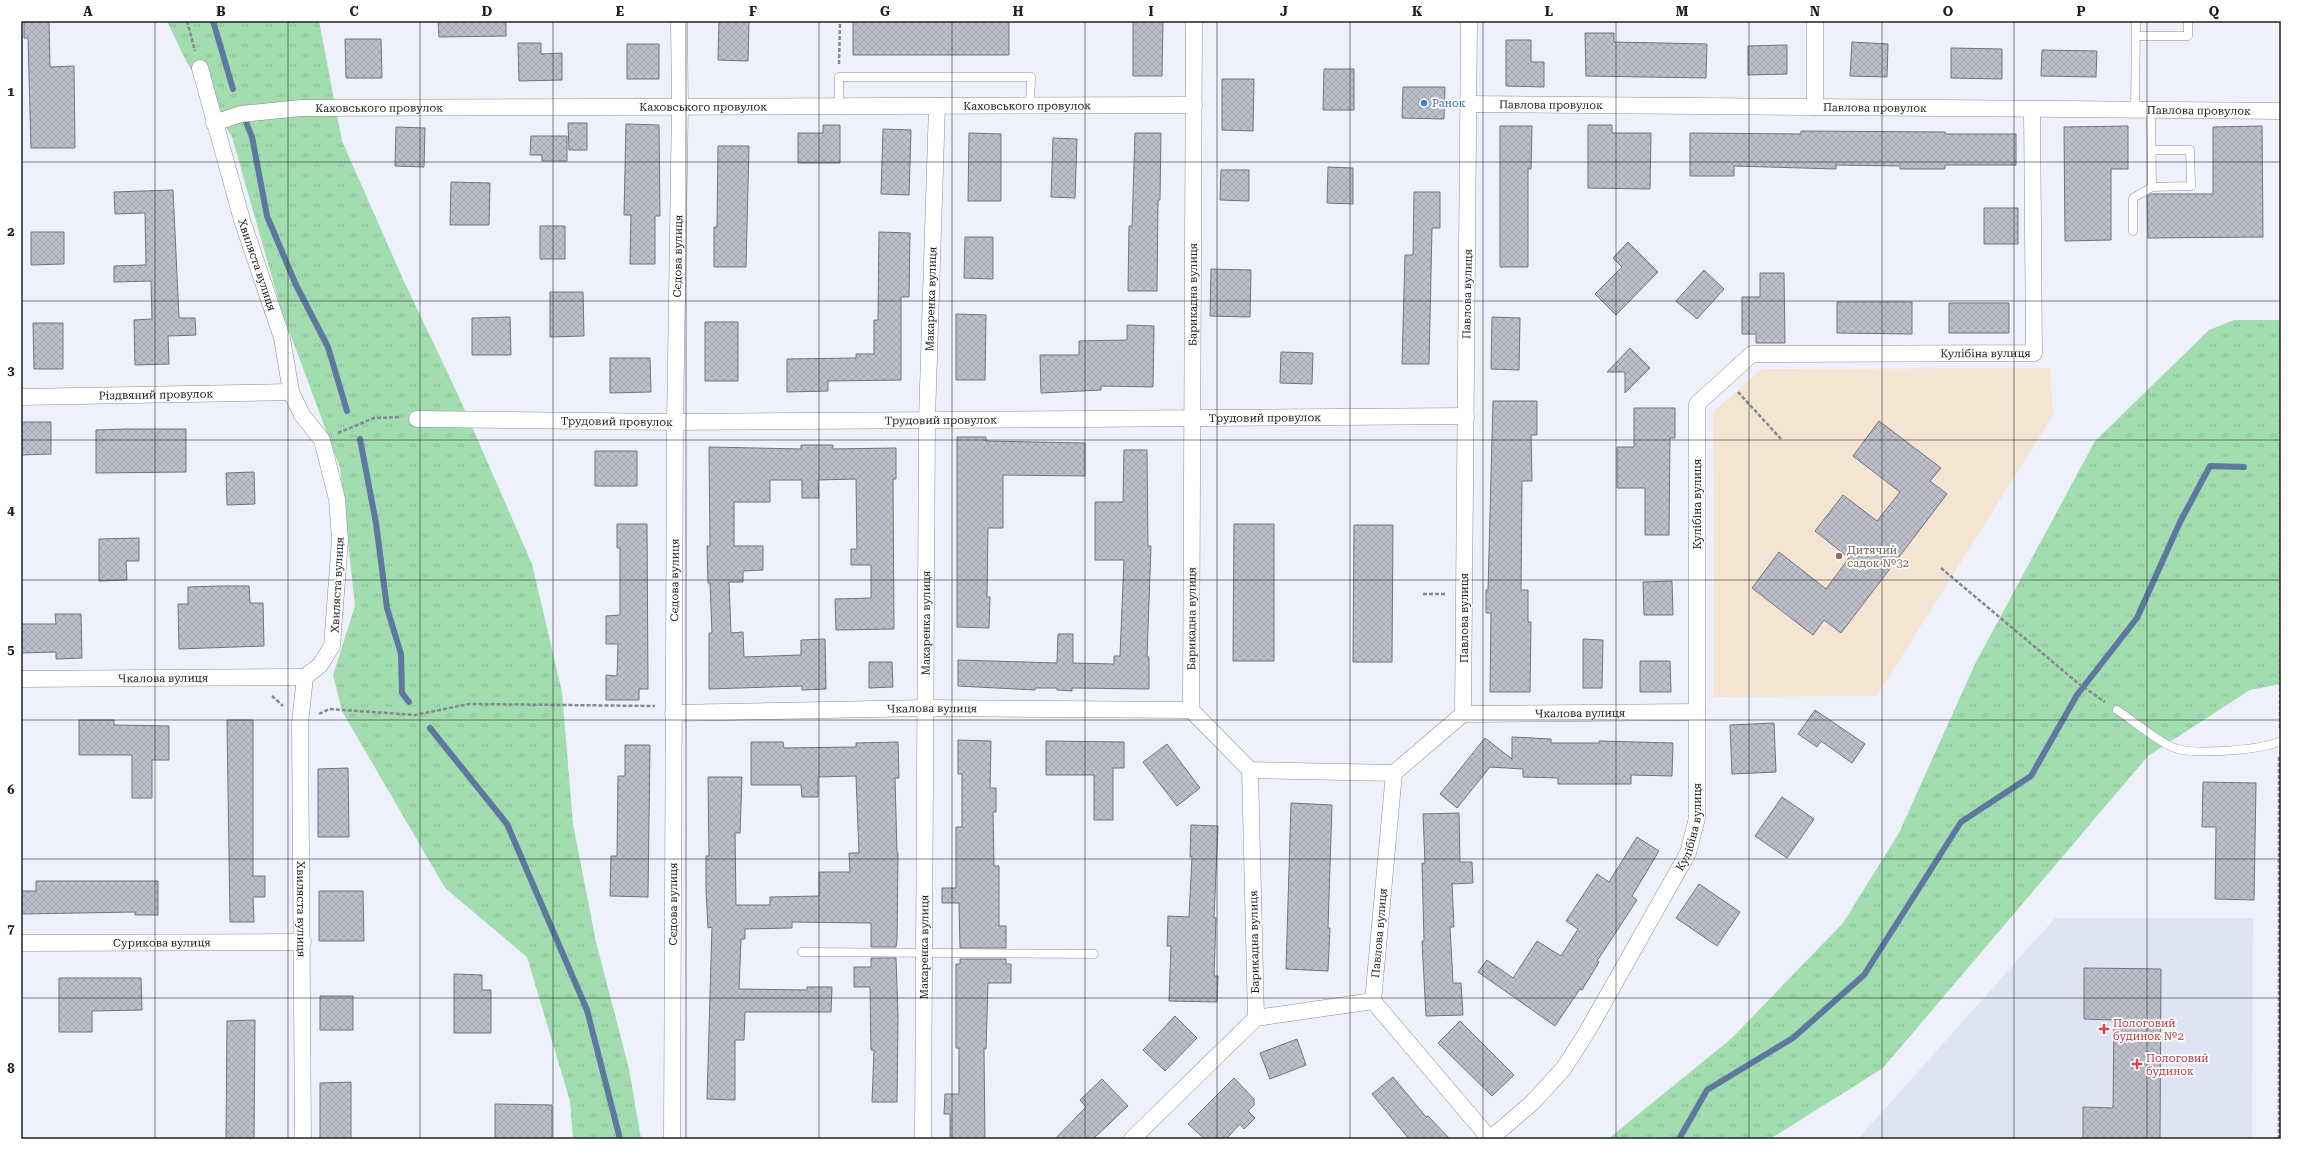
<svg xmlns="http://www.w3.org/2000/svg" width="2302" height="1160" font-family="'Roboto Serif',serif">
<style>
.built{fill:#dfe4f5}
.education{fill:#f3e5d1}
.grass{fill:url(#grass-tufts)}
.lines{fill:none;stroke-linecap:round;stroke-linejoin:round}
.stream{stroke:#5e789f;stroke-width:6}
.building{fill:url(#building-cross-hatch);stroke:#72747d}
.service-casing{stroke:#8b8e97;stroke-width:9}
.minor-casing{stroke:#8b8e97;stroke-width:17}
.path{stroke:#87888f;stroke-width:2.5;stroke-dasharray:4 2;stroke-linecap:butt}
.service{stroke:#fff;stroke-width:8}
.minor{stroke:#fff;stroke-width:16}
.grid{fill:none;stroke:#202024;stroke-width:1;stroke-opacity:0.55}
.shop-dot{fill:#3f7fe0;stroke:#fff;stroke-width:1.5}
.education-dot{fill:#8d6e63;stroke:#fff;stroke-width:1.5}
.health-dot{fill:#e0444e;stroke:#fff;stroke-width:1.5}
.labels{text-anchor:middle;stroke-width:3.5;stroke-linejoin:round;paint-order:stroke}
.shop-label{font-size:11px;fill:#366cbe;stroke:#fff;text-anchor:start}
.street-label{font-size:11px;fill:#202024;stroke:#fff}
.education-label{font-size:11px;fill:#785e54;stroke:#fff;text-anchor:start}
.health-label{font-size:11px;fill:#be3a42;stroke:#fff;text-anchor:start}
.neatline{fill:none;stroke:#202024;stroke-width:1.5}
.grid-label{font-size:13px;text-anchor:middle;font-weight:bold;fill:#202024}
</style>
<defs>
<pattern id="grass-tufts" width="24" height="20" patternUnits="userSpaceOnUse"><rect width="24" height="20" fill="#a1ddae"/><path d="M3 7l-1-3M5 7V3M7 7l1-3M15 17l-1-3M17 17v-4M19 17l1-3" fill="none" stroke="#8abd96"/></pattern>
<pattern id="building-cross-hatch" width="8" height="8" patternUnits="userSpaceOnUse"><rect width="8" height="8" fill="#bcbfc9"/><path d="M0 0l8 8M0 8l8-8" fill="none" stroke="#a1a4ac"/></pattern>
</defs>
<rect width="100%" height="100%" fill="#eef0fb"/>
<path class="built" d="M2055 918H2253L2252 1139H1858Z"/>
<path class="education" d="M2050 368 2053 415 1877 696 1714 697 1713 412 1762 369Z"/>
<path class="grass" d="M167 21H319L342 141 402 277 459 397 532 564 562 692 573 824 596 942 629 1069 641 1139H573L570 1101 527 957 445 888 342 711 333 675 355 606 340 468 281 309 232 137 186 61Z
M2234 320H2281V684L2250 690 2148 756 1883 1068 1770 1139H1608L1732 1038 1843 923 1899 833 1975 664 2095 441 2209 330Z"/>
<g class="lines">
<path class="stream" d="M213 21 233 89
M246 122 252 137 267 216 296 285 328 347 347 411
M360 439 376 523 387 608 401 654 402 693 409 702
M430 728 507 824 587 1010 620 1139
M1679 1139 1707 1090 1793 1038 1864 975 1961 822 2031 776 2077 695 2137 618 2180 522 2210 466 2244 467"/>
</g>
<path class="building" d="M24 21H49L50 67 74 66 75 148H31L28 38H24Z
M438 21H506V36L439 37Z
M719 21H749L748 61 718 60Z
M853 21H1009V55H853Z
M1133 21H1163L1162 76H1133Z
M1585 33H1614V42L1707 44 1706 78 1586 76Z
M345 39H381L382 78H346Z
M1506 40H1531V62H1544V87L1506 86Z
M1852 42 1888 44 1887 77 1850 76Z
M518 43H541V54L562 53V80L519 81Z
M627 44H659V79H627Z
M1787 45V74L1748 75V46Z
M1951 48 2002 49V79L1951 78Z
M2042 50 2097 51 2096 77 2041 76Z
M1324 69H1354V110H1323Z
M1222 79H1254L1253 131 1222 130Z
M1403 87H1445L1444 119 1402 118Z
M568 123H587V150H569Z
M626 124 659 125 660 216H655V264H630L631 215H624Z
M823 125H840V163H798V133H823Z
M1588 125H1612V133H1651L1650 189 1588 188Z
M1500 126H1532L1531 169H1528V267H1500Z
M2128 126V169H2111V240L2065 241 2064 127Z
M2262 126 2263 237 2148 238 2147 196 2151 194H2213V127Z
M396 127 425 128 424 167 395 166Z
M883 129 911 130 909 195 881 194Z
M1801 131 1945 132V134H2016V165H1945V169H1900V166L1836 165V169L1734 166V176H1690V133L1801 134Z
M969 133 1001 134V201H968Z
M1135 133H1161L1160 200H1158L1157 291H1128L1129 226H1132Z
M531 136H567V161H542V155H530Z
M1053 138 1077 139 1075 198 1051 197Z
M718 146H749L746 267H714V227H717Z
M1328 167 1353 168V204L1327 203Z
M1221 170H1249V201L1220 200Z
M451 182 490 183 489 225H450Z
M173 190 179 318H195L196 335 168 336 169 364 135 365 134 320 152 319 151 281 114 282V266L146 265 145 213 115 214 114 192Z
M1414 192H1440V228H1432L1429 364H1402L1405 255H1413Z
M1984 208H2018V244H1984Z
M540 226H565V259H540Z
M31 232H64V264L31 265Z
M879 232 910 233 909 297H901V380L828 381V391L787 392V359L856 358V354H874V320H878Z
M965 237H993V279L964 278Z
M1628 242 1658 272 1616 315 1595 294 1622 267 1613 258Z
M1211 269 1251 270 1250 317 1210 316Z
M1704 270 1724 289 1697 319 1676 301Z
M1760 273H1784L1785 343H1756V334H1742V297H1760Z
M550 292H583L584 336 550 337Z
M1837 302H1912V334L1837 333Z
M1949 303H2009V333H1949Z
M956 314 986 315 985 380H956Z
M510 317 511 355H472V318Z
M1492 317 1520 318 1519 370 1491 369Z
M705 322H738V381H705Z
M33 323H63V369H34Z
M1127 325 1154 326 1153 387 1101 386V390L1041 393 1040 355H1079V341L1127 340Z
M1630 348 1650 368 1625 393V372H1607Z
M1281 352 1313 353 1312 384 1280 383Z
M610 358H650L651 392 610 393Z
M1493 401H1537V435H1531L1532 481H1522L1521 590H1528V622H1531L1530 692H1490L1491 613H1486V590H1488Z
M1634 408H1675V438H1670L1669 535H1645V488H1617V447H1634Z
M1879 421 1941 468 1930 481 1947 494 1841 633 1824 620 1813 635 1752 588 1779 552 1826 589 1849 558 1815 531 1843 495 1877 521 1900 492 1853 456Z
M21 422H51V454L21 455Z
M126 429H186V472L96 473V430Z
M957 437H986V441L1085 443V476L1003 475V528H988L987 597H990L989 628 957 627Z
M801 445H833V449L896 448V479H893L894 629 836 630 835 599 871 598V565H851V549H857L856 479 818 480 819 498H802V480H770V502H734V546H763V570L743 571V582H729L731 633 743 632 744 657 801 655V640L825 639 826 689 802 690V686L709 689V633H712L710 583H708L707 546H710L709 447 801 449Z
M1124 450H1147L1148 546H1151L1147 657H1149V689L1072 688V691L1057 690V688H1035V690L958 686V660L1057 663 1058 634H1073V663L1114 664V656H1120L1124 560H1095V502H1123Z
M595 451H637V486H595Z
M254 472 255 504 227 505 226 473Z
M617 524H647L648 689H639V700H606V675L617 676 618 644H606V616L620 615V548H617Z
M1234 524H1274V661H1233Z
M1354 525H1393L1392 662H1353Z
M139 538V561H126L127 580 99 581V539Z
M1672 581 1673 615H1644L1643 582Z
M221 586H249L250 603H263L264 646 179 649 178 604H188V587Z
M55 614H81L82 658 56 659V652L21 653V624H56Z
M1583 639 1603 640 1602 688H1583Z
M1640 661H1670L1671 692H1640Z
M869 662H892L893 687 869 688Z
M1815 710 1865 744 1852 763 1821 741 1817 747 1798 734Z
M79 720H114V725L169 726V760H152V798H132V755H79Z
M227 720H253V876H265V897H253L254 922H230Z
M1774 723 1776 772 1732 774 1730 725Z
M1512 737 1551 739V743H1599V741L1673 743 1672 776 1631 775V784H1558V778L1523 777V769L1490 767 1457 808 1440 794 1485 738 1512 759Z
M958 740 991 741 990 788H996V812H993L994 866H999V926H1006V948H960L959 903H942V888H956V827H962V774H958Z
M1046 741 1124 742V768H1113V820H1094V775H1046Z
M751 742H783L784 748 856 747V743L898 742 899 778H895L897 853H898L897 941 896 947H871V923L792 922V928L745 929V939H741L739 989 807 990V987H832L831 1012H745L744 1040H735V1100L707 1099 712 927 708 928 706 890V856H709L708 777H742L740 833H735L736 905H770V897L819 896V872H850L849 853H859L856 776 818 777V797H802L801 785H751Z
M1167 744 1200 788 1177 806 1143 762Z
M625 745H650L648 897 610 896 611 856H617L618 776H625Z
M348 768 349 837H318V769Z
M2203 782 2256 783 2254 900 2215 899 2216 827H2202Z
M1782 797 1814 819 1787 858 1755 836Z
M1291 803 1332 805 1328 928H1330L1328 971 1286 969Z
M1459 813 1460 862H1472L1473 883 1452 884 1454 927H1450L1453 983H1461L1463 1015 1426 1016 1422 941H1424L1422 863H1425L1423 814Z
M1191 825 1218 826 1214 918H1216L1214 976H1218L1217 1002 1169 1001 1171 946H1167L1168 916 1189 917 1192 857H1190Z
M1637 837 1659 851 1632 896 1637 900 1597 961 1599 962 1582 990 1580 989 1555 1026 1478 972 1487 960 1513 978 1537 941 1561 956 1578 929 1566 921 1597 874 1609 882Z
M36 881H158V915H135V912L21 914V891H36Z
M1699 884 1740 912 1717 946 1676 918Z
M319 891H363L364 941H319Z
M871 958H896L898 1016 897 1102H872L874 1050H871L870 987H854V967H871Z
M960 959H1006V964H1011V983H988L986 1049H984L985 1139H950V1114H944L945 1094H959V1048H956V964H960Z
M2084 968 2161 969 2160 1139H2083V1107L2113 1108 2114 1020 2084 1019Z
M454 974 482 975V990H491V1033H454Z
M59 978H141L142 1010 92 1011V1032H59Z
M320 996H353V1030H320Z
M1175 1016 1197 1038 1165 1071 1143 1050Z
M255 1020 254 1139H226L227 1021Z
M1460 1021 1514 1075 1492 1096 1438 1043Z
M1297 1039 1306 1065 1270 1079 1260 1053Z
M1393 1077 1426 1117 1428 1116 1450 1139H1409L1372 1094Z
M1234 1078 1254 1099V1105L1248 1111 1255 1118 1244 1129 1240 1124 1226 1139H1205L1188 1124Z
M1102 1079 1128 1106 1093 1139H1055L1086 1107 1080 1100Z
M351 1082V1139H320V1083Z
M495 1104 552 1105V1139H495Z"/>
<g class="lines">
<defs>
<path id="service" d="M2136 36H2188V21
M839 106V77H1031L1030 106
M2135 109 2136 21
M2151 110 2152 187
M2133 231V198L2152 187 2191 186 2190 150H2152
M2117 710C2134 721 2154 739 2172 747 2192 756 2261 750 2281 741
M802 952 1094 954"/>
<g id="minor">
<path d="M1469 21 1463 714 1394 773 1373 1001 1490 1139"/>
<path d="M1815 21V107"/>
<path id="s1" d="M200 68 242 220 282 338 291 392 302 415 322 440 337 499 340 540 332 646 320 665 305 677 300 723 303 1139"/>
<path id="s2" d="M1468 104 2281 111"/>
<path id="s3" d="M214 123 241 114 301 108 1194 105"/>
<path id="s4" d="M21 397 291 392"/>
<path id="s5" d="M417 419 675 422 1466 416"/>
<path id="s6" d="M21 679 305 677"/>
<path id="s7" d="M673 713 925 708 1191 710"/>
<path id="s8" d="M1463 714 1697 712"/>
<path d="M1250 770 1394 773"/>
<path id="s9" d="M21 943 303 942"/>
<path d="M1256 1018 1373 1001"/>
<path id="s10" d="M672 1139 675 422 680 107 679 21"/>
<path id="s11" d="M923 1139 927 419 937 106"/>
<path id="s12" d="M1132 1139 1256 1018 1250 770 1191 710 1194 21"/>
<path id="s13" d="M1490 1139 1533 1102 1564 1068 1587 1032 1688 853 1697 818V404L1752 354 2034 353 2032 109"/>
</g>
</defs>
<use href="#service" class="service-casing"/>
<use href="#minor" class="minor-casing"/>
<path class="path" d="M187 21 195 51
M839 64 840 21
M1738 392 1781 439
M338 433 374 418 400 417
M1941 568 2079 684 2105 702
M1423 594H1447
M272 696 283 706
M319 714 329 709 415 715 469 704 655 706
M2280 728 2281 325
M2279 1139V755"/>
<use href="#service" class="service"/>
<use href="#minor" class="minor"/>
</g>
<path class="grid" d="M155 21V1139M288 21V1139M420 21V1139M553 21V1139M686 21V1139M819 21V1139M952 21V1139M1085 21V1139M1217 21V1139M1350 21V1139M1483 21V1139M1616 21V1139M1749 21V1139M1882 21V1139M2014 21V1139M2147 21V1139M21 162H2281M21 301H2281M21 440H2281M21 580H2281M21 720H2281M21 859H2281M21 998H2281"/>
<circle class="shop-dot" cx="1424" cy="103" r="4"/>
<circle class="education-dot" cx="1839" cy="556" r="4"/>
<g class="health-dot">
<path d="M2102 1023h4v4h4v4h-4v4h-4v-4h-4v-4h4z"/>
<path d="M2135 1058h4v4h4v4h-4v4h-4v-4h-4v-4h4z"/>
</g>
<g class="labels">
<g class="shop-label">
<text x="1432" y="107">Ранок</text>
</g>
<g class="street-label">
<text dy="4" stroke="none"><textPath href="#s2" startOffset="83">Павлова провулок</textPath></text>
<text dy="4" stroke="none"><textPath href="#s3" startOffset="815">Каховського провулок</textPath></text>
<text dy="4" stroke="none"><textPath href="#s3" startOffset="491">Каховського провулок</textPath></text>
<text dy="4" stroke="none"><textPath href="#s2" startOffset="407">Павлова провулок</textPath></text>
<text dy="4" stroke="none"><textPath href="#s3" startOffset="167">Каховського провулок</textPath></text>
<text dy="4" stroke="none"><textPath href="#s2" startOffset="731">Павлова провулок</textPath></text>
<text dy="4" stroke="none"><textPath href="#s10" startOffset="883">Сєдова вулиця</textPath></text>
<text dy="4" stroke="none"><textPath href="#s1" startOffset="205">Хвиляста вулиця</textPath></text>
<text dy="4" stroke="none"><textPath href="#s12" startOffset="921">Барикадна вулиця</textPath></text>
<text transform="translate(1467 294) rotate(-89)" y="4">Павлова вулиця</text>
<text dy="4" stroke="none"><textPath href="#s11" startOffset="840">Макаренка вулиця</textPath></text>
<text dy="4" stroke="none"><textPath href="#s13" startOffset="1109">Кулібіна вулиця</textPath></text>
<text dy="4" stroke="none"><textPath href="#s4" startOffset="135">Різдвяний провулок</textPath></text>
<text dy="4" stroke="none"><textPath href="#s5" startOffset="848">Трудовий провулок</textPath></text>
<text dy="4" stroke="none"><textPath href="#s5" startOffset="524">Трудовий провулок</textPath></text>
<text dy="4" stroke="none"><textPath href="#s5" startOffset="200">Трудовий провулок</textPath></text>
<text transform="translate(1697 504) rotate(-90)" y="4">Кулібіна вулиця</text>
<text dy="4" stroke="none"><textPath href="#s10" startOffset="559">Сєдова вулиця</textPath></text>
<text transform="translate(337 585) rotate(-87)" y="4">Хвиляста вулиця</text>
<text dy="4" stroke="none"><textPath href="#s12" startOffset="597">Барикадна вулиця</textPath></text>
<text transform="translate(1464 618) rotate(-90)" y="4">Павлова вулиця</text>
<text dy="4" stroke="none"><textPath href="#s11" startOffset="516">Макаренка вулиця</textPath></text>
<text dy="4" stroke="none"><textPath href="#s6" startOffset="142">Чкалова вулиця</textPath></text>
<text dy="4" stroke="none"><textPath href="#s7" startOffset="259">Чкалова вулиця</textPath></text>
<text dy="4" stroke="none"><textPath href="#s8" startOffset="117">Чкалова вулиця</textPath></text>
<text dy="4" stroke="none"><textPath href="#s13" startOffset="377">Кулібіна вулиця</textPath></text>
<text dy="4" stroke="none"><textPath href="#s10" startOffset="235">Сєдова вулиця</textPath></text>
<text dy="4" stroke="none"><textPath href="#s1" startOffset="877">Хвиляста вулиця</textPath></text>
<text transform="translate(1379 933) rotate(-85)" y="4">Павлова вулиця</text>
<text transform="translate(1254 942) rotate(-91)" y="4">Барикадна вулиця</text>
<text dy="4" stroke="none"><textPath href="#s9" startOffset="141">Сурикова вулиця</textPath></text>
<text dy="4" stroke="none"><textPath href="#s11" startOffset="192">Макаренка вулиця</textPath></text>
</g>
<g class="education-label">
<text x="1847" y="554">Дитячий<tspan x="1847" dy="13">садок №32</tspan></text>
</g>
<g class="health-label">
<text x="2113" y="1027">Пологовий<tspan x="2113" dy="13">будинок №2</tspan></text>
<text x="2146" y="1062">Пологовий<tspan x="2146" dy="13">будинок</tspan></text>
</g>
</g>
<rect width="2302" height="1160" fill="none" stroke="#ffffff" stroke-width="44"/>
<rect x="22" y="22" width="2258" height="1116" class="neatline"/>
<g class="grid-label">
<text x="88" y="16">A</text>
<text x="221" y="16">B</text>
<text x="354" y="16">C</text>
<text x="487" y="16">D</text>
<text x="620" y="16">E</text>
<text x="753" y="16">F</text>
<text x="885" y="16">G</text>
<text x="1018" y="16">H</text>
<text x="1151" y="16">I</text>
<text x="1284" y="16">J</text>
<text x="1417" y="16">K</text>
<text x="1549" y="16">L</text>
<text x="1682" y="16">M</text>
<text x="1815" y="16">N</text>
<text x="1948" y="16">O</text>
<text x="2081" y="16">P</text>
<text x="2214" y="16">Q</text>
<text x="11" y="96">1</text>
<text x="11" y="236">2</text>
<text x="11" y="375">3</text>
<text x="11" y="515">4</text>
<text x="11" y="654">5</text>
<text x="11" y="794">6</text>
<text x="11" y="933">7</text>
<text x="11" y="1073">8</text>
</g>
</svg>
